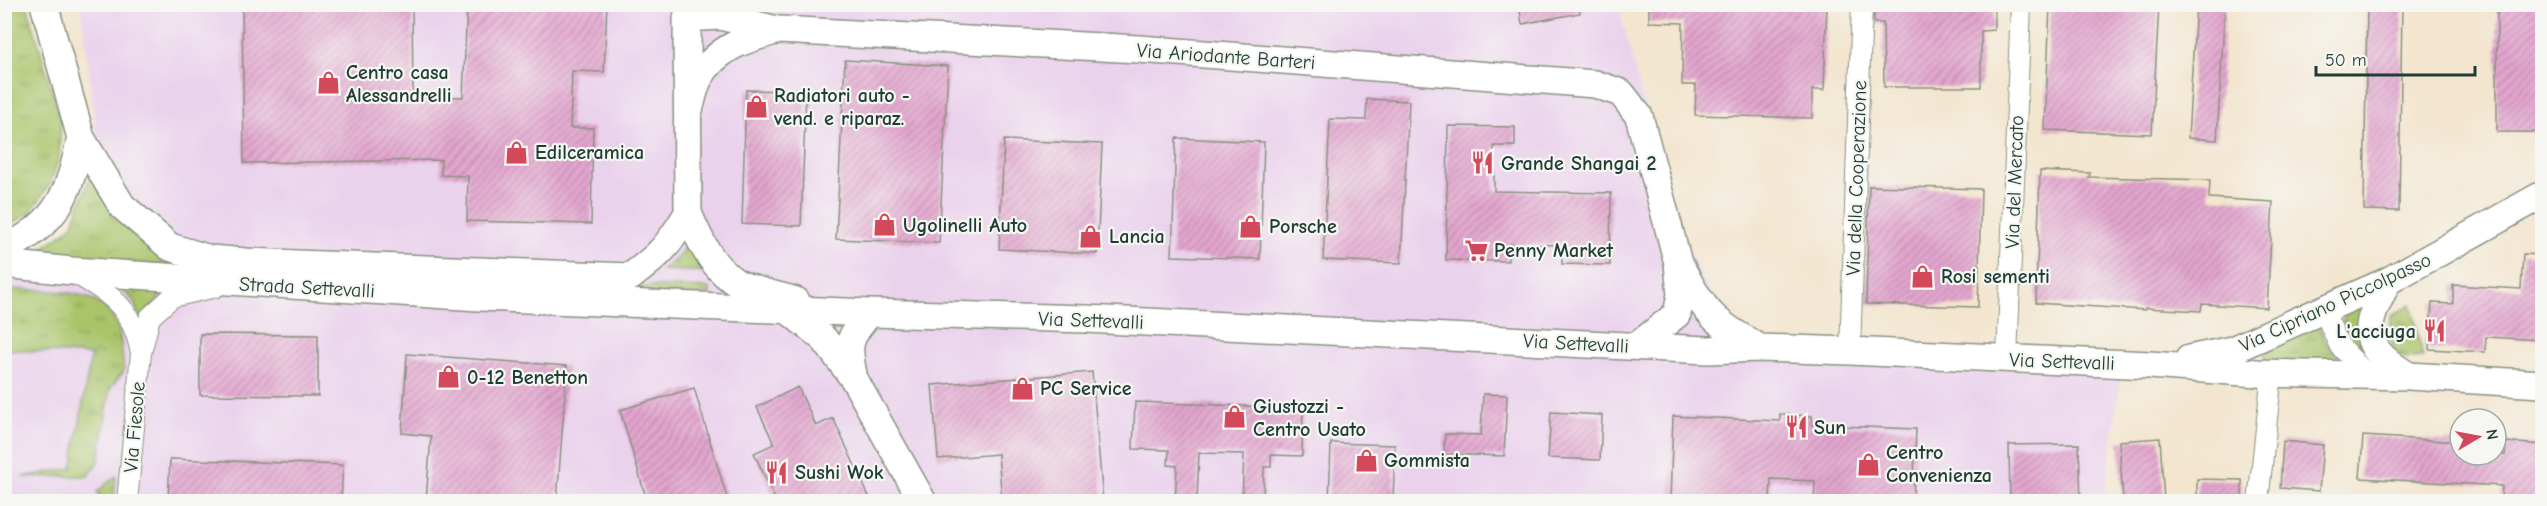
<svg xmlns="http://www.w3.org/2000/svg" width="2547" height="506" font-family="'Comic Neue',sans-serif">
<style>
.built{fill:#ead1ec}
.grass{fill:url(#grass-tufts);stroke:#64804f;stroke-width:1.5}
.building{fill:url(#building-hatch)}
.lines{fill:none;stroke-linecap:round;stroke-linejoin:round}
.street-casing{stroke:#899181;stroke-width:22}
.secondary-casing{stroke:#899181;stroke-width:30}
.street{stroke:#fff;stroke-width:20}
.secondary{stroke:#fff;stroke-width:27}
.labels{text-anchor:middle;stroke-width:4.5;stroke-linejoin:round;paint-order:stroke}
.street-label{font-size:20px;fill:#1f3d34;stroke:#f6f6f2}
.poi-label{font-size:20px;font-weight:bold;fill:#1f3d34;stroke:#f6f6f2;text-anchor:start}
</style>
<defs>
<pattern id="grass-tufts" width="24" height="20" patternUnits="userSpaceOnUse" patternTransform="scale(1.5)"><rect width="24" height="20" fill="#aac46a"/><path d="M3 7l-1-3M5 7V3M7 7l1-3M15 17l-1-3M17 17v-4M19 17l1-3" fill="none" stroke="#8aa058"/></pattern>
<pattern id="building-hatch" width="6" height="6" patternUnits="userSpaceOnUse" patternTransform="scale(1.5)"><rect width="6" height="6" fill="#e4a6cf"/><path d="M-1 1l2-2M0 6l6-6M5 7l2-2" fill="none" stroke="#b888a9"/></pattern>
</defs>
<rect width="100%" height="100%" fill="#f6f6f2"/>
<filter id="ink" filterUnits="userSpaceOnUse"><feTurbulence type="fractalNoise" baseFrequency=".0167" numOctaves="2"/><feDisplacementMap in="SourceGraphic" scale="12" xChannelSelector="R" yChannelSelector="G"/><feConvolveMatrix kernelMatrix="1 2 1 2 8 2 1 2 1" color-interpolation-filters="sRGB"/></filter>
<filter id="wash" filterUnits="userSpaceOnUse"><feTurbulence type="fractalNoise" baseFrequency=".008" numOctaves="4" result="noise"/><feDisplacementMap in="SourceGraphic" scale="24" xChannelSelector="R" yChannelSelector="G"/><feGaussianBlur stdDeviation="1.35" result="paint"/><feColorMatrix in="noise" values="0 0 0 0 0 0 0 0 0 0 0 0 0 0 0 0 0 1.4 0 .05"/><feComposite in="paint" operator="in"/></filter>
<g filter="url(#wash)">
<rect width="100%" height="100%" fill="#f3e5ce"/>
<path class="built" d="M81 5H1621L1622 19 1670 208 1737 353 2121 375 2104 501 5 502V246L109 249Z"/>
<path class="grass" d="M5 4 27 5 61 121 59 159 49 186 30 213 5 228Z
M90 177 121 223 150 249 188 267 34 255 72 226Z
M689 239 712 272 663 270 679 256Z
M117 285 168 288 140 320 133 300Z
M630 286 710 288V295L621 293Z
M4 289C39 291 102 285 117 325 122 338 122 356 124 371L110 389 99 461 88 476 22 477 72 468 91 355 5 349Z
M2373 297 2359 330 2363 358C2349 341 2338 334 2346 311Z
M2411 304 2423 357 2407 358 2396 354 2390 337V317Z
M2319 323 2324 341 2349 367 2264 364 2265 352Z
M116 476 114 501H104L97 492Z"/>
<g id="blocks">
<path class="building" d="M242 4H412L413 96 463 97 467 4H607L604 72 572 71 570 128H593L591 224 467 221 468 176 441 175V160L244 163Z
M1519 4H1580V13L1522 24Z
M1649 4H1827L1824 90H1812V118L1695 115 1696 85H1682L1683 23 1649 22Z
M1874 4H1994V30L1981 31V87H1884L1883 23H1874Z
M2050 4H2159L2152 134 2045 130Z
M2196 4H2225L2217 140 2188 138Z
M2367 4H2402L2399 211 2364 210Z
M2497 4H2541L2542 132H2497Z
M845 60 948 66 939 243 836 239Z
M746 90 806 91 801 226 742 224Z
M1367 99 1409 101 1401 263 1323 260 1330 119 1366 120Z
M1448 126 1515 127V146H1494V191L1611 193 1610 265 1562 264V245L1509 244 1508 261 1446 260Z
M1176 138 1264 142 1260 259 1172 256Z
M1004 140 1102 144 1097 254 999 249Z
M2040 171 2090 173 2089 177 2210 180 2209 198 2273 202 2267 308 2202 304 2201 311 2145 308V310L2036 303Z
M1869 186 1981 189 1978 307 1866 304Z
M2523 254 2542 255V340L2486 337 2485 352 2429 349 2432 303 2453 304V285L2521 289Z
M200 334 318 335V396L200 395Z
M407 354 567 366 557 501H426L431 436 402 433Z
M1092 372 1103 501H1002L998 454 938 459 932 385Z
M798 387 816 426 833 418 871 501H776L754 453 774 444 757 407Z
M694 388 728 501H647L620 410Z
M1483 394 1507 395 1504 456 1444 454 1445 434 1481 435Z
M1135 402 1303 408 1302 456 1271 455V467H1264L1263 501H1242L1244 454 1199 453 1197 501H1175L1177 466 1168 465 1169 450 1133 449Z
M1551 412 1602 415 1600 460 1548 458Z
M1780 414 1812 416V425L1916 429 1913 501H1814L1815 481 1771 479 1770 501H1670L1673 416 1780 421Z
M2363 436 2460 442V455H2505L2506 442 2542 445V501H2501L2502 486 2360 478Z
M2160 438 2164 501H2123L2119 441Z
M2283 441 2323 445 2319 491 2280 488Z
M1331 443 1395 445 1393 501H1329Z
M2079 444 2081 501H2010L2009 445Z
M170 459 343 465 341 501H168Z
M2197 479 2242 480V501H2197Z"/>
</g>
</g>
<g filter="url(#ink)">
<use href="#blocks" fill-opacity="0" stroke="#899181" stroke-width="1.5"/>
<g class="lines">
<defs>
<path id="street" d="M74 273C110 294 131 306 140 349
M2323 309 2339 345 2367 375
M1850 351 1862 4
M2007 359 2021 4
M127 502 141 353 150 317 172 297 216 287
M2258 502 2272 373"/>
<path id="secondary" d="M44 4 81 138 122 206 170 247 210 259 246 262 630 277C660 255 669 245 688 213
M777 30 720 16 687 18 688 213C698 237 711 266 734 281 745 289 781 296 796 301
M689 110C692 100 694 88 699 78 718 46 746 39 779 30L1139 49 1595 84 1621 93 1639 116 1678 263 1681 295 1677 314 1637 346
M4 249C59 223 69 193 81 138
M4 264 72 271 479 297 870 313 1086 319 1707 350 1760 348 1850 351 2150 365 2257 373 2409 376 2542 384
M1682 269C1704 313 1717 325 1760 348
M2388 281C2363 329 2358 346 2409 376
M788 310 824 339 854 379 923 502
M2189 359 2232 350 2388 281 2542 195
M854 379C847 346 846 339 870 313"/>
</defs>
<use href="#street" class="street-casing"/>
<use href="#secondary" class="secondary-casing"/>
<use href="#street" class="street"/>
<use href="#secondary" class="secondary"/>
</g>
</g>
<defs>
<symbol id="shop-bare" viewBox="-9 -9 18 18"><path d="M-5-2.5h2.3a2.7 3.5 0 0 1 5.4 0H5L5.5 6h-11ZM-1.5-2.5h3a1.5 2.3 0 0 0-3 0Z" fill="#d1495b" stroke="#f6f6f2" stroke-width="2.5" paint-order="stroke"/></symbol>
<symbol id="restaurant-bare" viewBox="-9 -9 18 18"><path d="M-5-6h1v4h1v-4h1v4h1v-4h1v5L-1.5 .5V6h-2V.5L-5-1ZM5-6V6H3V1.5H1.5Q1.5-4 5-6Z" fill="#d1495b" stroke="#f6f6f2" stroke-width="2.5" paint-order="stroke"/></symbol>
<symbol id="supermarket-bare" viewBox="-9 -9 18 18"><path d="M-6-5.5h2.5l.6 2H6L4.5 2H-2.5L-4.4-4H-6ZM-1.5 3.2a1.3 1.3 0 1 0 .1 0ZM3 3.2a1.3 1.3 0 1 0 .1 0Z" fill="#d1495b" stroke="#f6f6f2" stroke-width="2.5" paint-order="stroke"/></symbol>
</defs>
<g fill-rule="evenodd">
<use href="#shop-bare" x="312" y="66" width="33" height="33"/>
<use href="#shop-bare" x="740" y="90" width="33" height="33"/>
<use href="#shop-bare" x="500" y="136" width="33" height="33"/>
<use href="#restaurant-bare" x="1466" y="146" width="33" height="33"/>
<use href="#shop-bare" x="868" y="208" width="33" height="33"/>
<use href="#shop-bare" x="1234" y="210" width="33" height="33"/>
<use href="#shop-bare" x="1074" y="220" width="33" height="33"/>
<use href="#supermarket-bare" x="1460" y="234" width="33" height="33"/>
<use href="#shop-bare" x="1906" y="260" width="33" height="33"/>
<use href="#restaurant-bare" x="2418" y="314" width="33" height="33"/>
<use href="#shop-bare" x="432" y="360" width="33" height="33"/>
<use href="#shop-bare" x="1006" y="372" width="33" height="33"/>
<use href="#shop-bare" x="1218" y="400" width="33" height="33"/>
<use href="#restaurant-bare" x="1780" y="410" width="33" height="33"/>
<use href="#shop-bare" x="1350" y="444" width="33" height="33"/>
<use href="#shop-bare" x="1852" y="448" width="33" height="33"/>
<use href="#restaurant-bare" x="760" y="456" width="33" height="33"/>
</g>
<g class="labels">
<g class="street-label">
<text transform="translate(1226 56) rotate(4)" y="7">Via Ariodante Barteri</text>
<text transform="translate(1856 178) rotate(-88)" y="7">Via della Cooperazione</text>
<text transform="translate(2014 182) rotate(-88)" y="7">Via del Mercato</text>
<text transform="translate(307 287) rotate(3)" y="7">Strada Settevalli</text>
<text transform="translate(2335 302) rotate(-25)" y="7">Via Cipriano Piccolpasso</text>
<text transform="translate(1091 320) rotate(2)" y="7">Via Settevalli</text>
<text transform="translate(1576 343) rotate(3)" y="7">Via Settevalli</text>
<text transform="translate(2062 361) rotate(2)" y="7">Via Settevalli</text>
<text transform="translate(134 427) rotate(-85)" y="7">Via Fiesole</text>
</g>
<g class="poi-label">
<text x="346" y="79">Centro casa<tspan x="346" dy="23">Alessandrelli</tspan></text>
<text x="774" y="102">Radiatori auto -<tspan x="774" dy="23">vend. e riparaz.</tspan></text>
<text x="535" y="159">Edilceramica</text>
<text x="1501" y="170">Grande Shangai 2</text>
<text x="903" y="232">Ugolinelli Auto</text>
<text x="1269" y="233">Porsche</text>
<text x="1109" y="243">Lancia</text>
<text x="1494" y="257">Penny Market</text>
<text x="1941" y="283">Rosi sementi</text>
<text x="2416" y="338" text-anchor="end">L'acciuga</text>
<text x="467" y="384">0-12 Benetton</text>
<text x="1040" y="395">PC Service</text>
<text x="1253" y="413">Giustozzi -<tspan x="1253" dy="23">Centro Usato</tspan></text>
<text x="1814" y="434">Sun</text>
<text x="1886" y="459">Centro<tspan x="1886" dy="23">Convenienza</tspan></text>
<text x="1384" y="467">Gommista</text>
<text x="795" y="479">Sushi Wok</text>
</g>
</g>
<rect width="2547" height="506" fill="none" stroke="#f6f6f2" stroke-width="24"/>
<g transform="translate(2478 437) rotate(80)"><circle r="28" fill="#f6f6f2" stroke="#a0aca6" stroke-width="1.5"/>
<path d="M0-4.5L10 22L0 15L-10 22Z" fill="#d1495b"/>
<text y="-9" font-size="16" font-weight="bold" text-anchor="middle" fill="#1f3d34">N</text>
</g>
<path d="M2316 66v9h159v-9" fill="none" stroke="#1f3d34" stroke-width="3"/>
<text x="2325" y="66" font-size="18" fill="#1f3d34" stroke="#f6f6f2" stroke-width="4.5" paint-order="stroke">50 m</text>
</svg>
